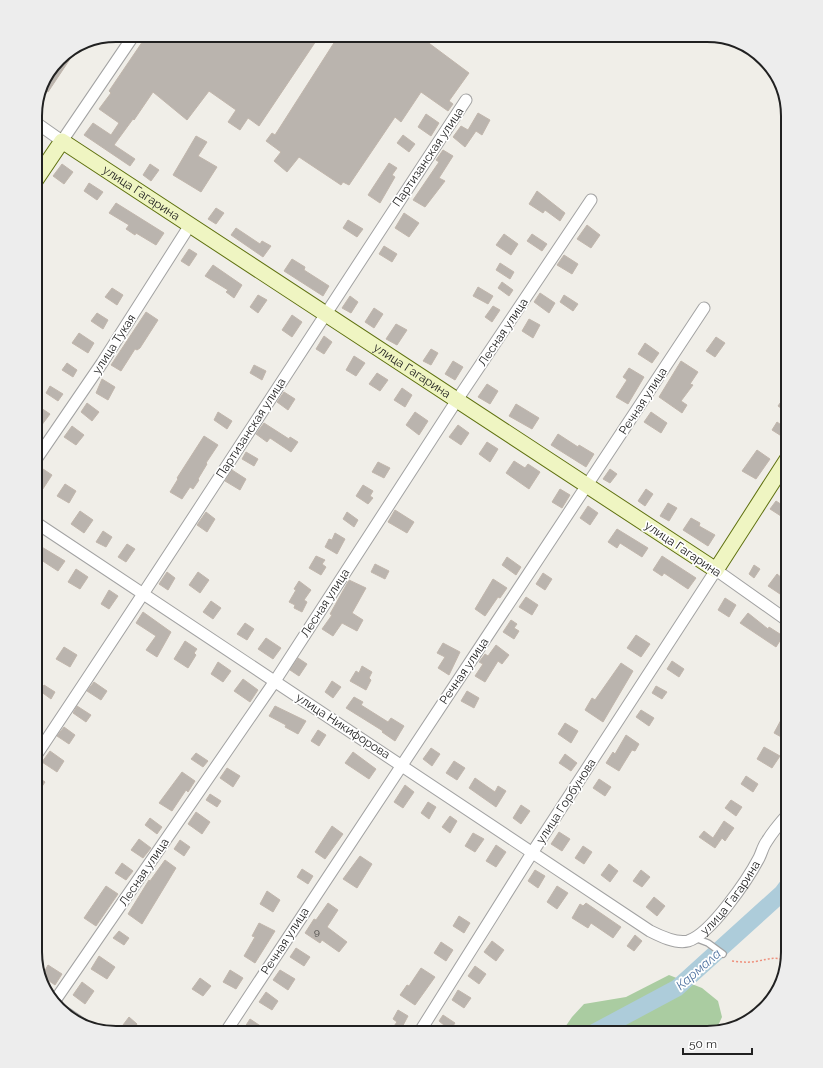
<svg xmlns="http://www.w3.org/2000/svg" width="823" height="1068" font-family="Raleway,sans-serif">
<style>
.forest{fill:#aacca1}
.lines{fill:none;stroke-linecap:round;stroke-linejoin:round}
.river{stroke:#adccda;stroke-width:17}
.building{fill:#bab4ae;stroke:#c1b6ac}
.service-casing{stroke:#a2a2a2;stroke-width:8}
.minor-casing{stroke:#a2a2a2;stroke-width:13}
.secondary-casing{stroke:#5f710f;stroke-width:17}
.path{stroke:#ee8f7b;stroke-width:1.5;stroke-dasharray:2 2;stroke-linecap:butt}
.service{stroke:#fff;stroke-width:5.5}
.minor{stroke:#fff;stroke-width:11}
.secondary{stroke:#eff5c2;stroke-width:15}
.labels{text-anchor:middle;stroke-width:3.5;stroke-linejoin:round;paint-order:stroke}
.number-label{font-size:10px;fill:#474644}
.street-label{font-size:12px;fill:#212121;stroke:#fff}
.water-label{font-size:13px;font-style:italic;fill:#5174a1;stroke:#fff}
.rim{fill:none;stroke:#212121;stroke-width:2}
</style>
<rect width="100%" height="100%" fill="#f0eee8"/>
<path class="forest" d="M669 975 702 988 718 1001 722 1017 716 1030 707 1033H561L572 1017 584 1004 626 997Z"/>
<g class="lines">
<path class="river" d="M593 1033 677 988 782 893 788 885"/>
</g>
<path class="building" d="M147 35H320L259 126 248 118 240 130 228 122 236 110 209 91 187 120 153 92 134 120 133 119 114 145 135 159 130 166 84 135 93 123 111 135 119 123 99 109 111 93 109 91Z
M339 35H418L469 73 449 101 453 104 448 111 421 92 401 122 395 117 349 185 343 182 341 185 299 157 287 172 274 161 281 152 266 141 272 133 275 135Z
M80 44 48 92 41 87 43 80 62 55Z
M478 113 490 120 482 135 476 131 465 147 453 137 461 126 468 130Z
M426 114 439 123 431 136 418 127Z
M403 135 415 144 409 152 397 143Z
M196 136 207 142 198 156 217 167 201 192 173 175Z
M443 150 453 156 439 178 445 181 425 207 413 200 439 162 436 160Z
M389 163 397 168 392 175 395 177 380 203 368 195Z
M62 164 73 172 64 184 53 176Z
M150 164 159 170 151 181 143 175Z
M89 183 103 192 97 200 84 191Z
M537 191 565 213 560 221 545 210 543 213 529 204Z
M116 203 164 233 156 245 136 233 135 235 126 229 129 225 109 213Z
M216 208 224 213 216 224 208 219Z
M404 213 419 223 409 237 395 228Z
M348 220 363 229 357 237 343 228Z
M587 225 600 235 591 248 577 239Z
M236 228 260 244 262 241 271 246 263 257 231 235Z
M504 234 518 244 511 255 496 245Z
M532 234 547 244 542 251 527 241Z
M384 246 397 254 392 262 379 254Z
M189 249 197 254 189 266 181 261Z
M564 255 578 264 572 274 557 265Z
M292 259 305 267 304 270 329 286 323 296 284 271Z
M500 263 514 272 510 279 496 270Z
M213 265 242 285 234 298 226 292 228 290 205 276Z
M502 282 513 290 509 296 498 288Z
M478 287 493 296 488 304 473 296Z
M112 288 123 295 117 305 105 297Z
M540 293 555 303 549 313 534 302Z
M258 295 267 300 258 313 250 307Z
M564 295 578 304 573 311 560 302Z
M350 296 358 302 351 313 342 308Z
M493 306 500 310 492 322 485 317Z
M374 308 383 314 374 328 365 322Z
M146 312 158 320 140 348 137 350 135 349 121 371 111 365Z
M97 313 108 320 103 329 91 321Z
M292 315 302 322 292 337 282 330Z
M529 319 540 325 533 338 522 331Z
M396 324 407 330 397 345 386 339Z
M79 333 94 343 88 353 72 343Z
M324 336 332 342 324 354 316 349Z
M716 337 725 343 715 357 706 351Z
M645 343 659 353 652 363 638 354Z
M431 349 438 353 431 365 423 361Z
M354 356 365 363 356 376 346 370Z
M453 361 463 367 455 380 445 374Z
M681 361 698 372 690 384 693 385 681 401 687 405 682 413 659 397Z
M67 363 77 370 73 377 62 370Z
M254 365 266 371 262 380 250 373Z
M629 368 644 377 628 404 616 397 627 380 623 377Z
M377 373 388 380 380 391 369 384Z
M102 379 115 387 108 400 96 393Z
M487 384 498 391 490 404 478 397Z
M50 386 63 394 58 401 46 393Z
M402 388 412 395 405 407 394 400Z
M284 392 295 399 288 410 277 402Z
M783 399 788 402V413L778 406Z
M87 403 99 412 92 421 81 412Z
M35 404 50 414 41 426 35 422Z
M516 404 539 418 532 429 509 416Z
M218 412 232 421 227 429 214 420Z
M415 412 428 421 419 435 406 425Z
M651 412 667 423 661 433 644 422Z
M777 422 787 429 783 437 772 430Z
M264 423 289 439 290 437 298 442 291 452 270 438 267 442 256 434Z
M458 425 469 433 461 445 449 437Z
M72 426 84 435 76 445 64 437Z
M558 434 578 447 579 445 594 454 586 467 551 445Z
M204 436 218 445 206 463 207 464 198 479 199 480 193 489 190 487 182 499 170 492 178 479 177 478Z
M487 442 498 449 490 462 479 454Z
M757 450 770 459 756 479 742 471Z
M246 452 258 459 254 466 242 459Z
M514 461 525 468 528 464 540 472 529 489 506 473Z
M378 462 390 468 384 478 372 472Z
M40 467 52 475 35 501V475Z
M610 469 617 474 610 483 603 479Z
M232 470 246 479 240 490 225 481Z
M65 484 76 491 69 503 57 496Z
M363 485 373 491 370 496 373 498 368 504 356 496Z
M560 489 570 495 562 508 552 502Z
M646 489 653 494 645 506 638 501Z
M776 501 788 509V513L784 518 770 509Z
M668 503 677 508 669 521 660 516Z
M588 506 598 513 590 525 580 518Z
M395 510 414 522 407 533 388 522Z
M80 511 93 520 84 533 71 524Z
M206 512 215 519 207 532 197 525Z
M347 512 358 520 354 527 343 519Z
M691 518 700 523 699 526 715 535 708 546 683 530Z
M617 529 648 548 642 557 620 543 617 548 608 542Z
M103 531 112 537 106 547 96 542Z
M335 533 345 539 337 554 325 547 329 539 332 540Z
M35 543 65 561 58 571 35 556Z
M127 544 135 549 126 562 118 557Z
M316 556 325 560 322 564 326 567 321 575 309 568Z
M662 556 696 578 688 589 664 573 662 576 653 570Z
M507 557 521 567 516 575 502 565Z
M375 564 389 571 385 579 371 572Z
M754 565 760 569 754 578 749 574Z
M76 569 88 577 80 589 68 582Z
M167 572 175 578 168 590 159 584Z
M198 572 209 580 200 593 189 585Z
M543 573 552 579 545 590 536 584Z
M777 574 788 583 780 594 768 586Z
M493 579 507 588 500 598 498 597 485 616 475 609Z
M349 580 366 588 352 613 363 620 357 631 342 623 333 636 322 629 332 615 330 614Z
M299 581 311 590 304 600 307 602 302 612 294 608 295 605 289 602 296 590 294 589Z
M109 590 118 596 109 609 101 604Z
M526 597 538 605 532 615 519 607Z
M725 598 736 605 729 617 718 610Z
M211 601 221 608 213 619 203 612Z
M143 612 171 632 157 657 146 650 156 636 136 623Z
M748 613 768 629 769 627 783 636 776 647 740 623Z
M511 620 517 624 514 628 519 631 514 639 503 632Z
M245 623 254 629 247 640 237 634Z
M636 635 650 644 641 657 627 648Z
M266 638 281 648 273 659 258 649Z
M185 641 197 649 194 653 196 655 188 668 174 659Z
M443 643 460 652 449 675 438 668 445 657 437 653Z
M496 645 509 655 502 664 498 661 485 682 475 676 483 664 479 662 485 654 488 656Z
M64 647 77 655 70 667 56 659Z
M298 658 307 664 299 676 290 670Z
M672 661 684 669 679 677 667 669Z
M218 662 231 671 223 682 211 674Z
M621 663 633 671 603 722 585 710 592 698 595 700Z
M362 666 372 672 369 678 371 680 366 690 350 681 356 671 359 673Z
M243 679 258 690 250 702 234 691Z
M332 681 341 687 333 698 325 692Z
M94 682 107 691 101 700 87 691Z
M44 685 55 692 51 699 40 691Z
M656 686 667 692 662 699 652 693Z
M467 691 479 698 474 708 461 701Z
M354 697 363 702 361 705 388 722 391 718 404 726 395 741 382 732 383 731 346 708Z
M77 706 91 715 86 722 73 713Z
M275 706 306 721 298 734 285 727 286 725 269 716Z
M641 710 654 718 649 726 636 717Z
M781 720 788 723V734L785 739 774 733Z
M565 723 578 731 571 743 558 734Z
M64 727 75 735 69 744 57 736Z
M318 730 326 735 319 746 311 741Z
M626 735 639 744 635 751 632 750 619 771 606 763 613 752 615 754Z
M764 747 780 756 772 768 757 759Z
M431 748 440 754 432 766 423 759Z
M50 751 64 761 57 772 42 762Z
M353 752 376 769 369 779 345 763Z
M196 753 208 761 203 767 191 759Z
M565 754 577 763 571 771 559 763Z
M454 761 465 768 457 780 446 773Z
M227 768 240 776 233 787 220 778Z
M182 772 195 781 188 792 186 790 172 811 159 803Z
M35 775 45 782 35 797Z
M746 776 758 784 753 792 741 784Z
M475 778 495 792 498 786 506 791 496 807 469 788Z
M599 779 611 787 605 796 593 788Z
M405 785 414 792 403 808 394 802Z
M210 794 221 801 217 807 206 800Z
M731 800 742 807 736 816 725 808Z
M428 802 436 807 429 819 421 813Z
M521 805 530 811 521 824 513 818Z
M196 812 210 822 202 834 188 824Z
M450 816 457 821 450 833 442 827Z
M150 818 162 827 157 834 145 825Z
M724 821 734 828 725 841 722 838 715 848 699 837 704 831 713 838Z
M332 826 343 834 325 859 315 852Z
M559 832 570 839 562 851 551 844Z
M473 833 484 839 475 852 465 846Z
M139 839 151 848 143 858 131 850Z
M180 840 190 847 184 856 174 849Z
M496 845 506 852 496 867 486 861Z
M583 846 592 852 584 864 575 858Z
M360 856 372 864 357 888 343 879Z
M165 860 176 868 142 924 128 914 149 880 150 881Z
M122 863 133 871 126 880 115 873Z
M609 864 618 871 610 882 601 875Z
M302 869 313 876 308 884 297 877Z
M535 870 545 876 538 888 528 881Z
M641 870 650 877 642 887 633 881Z
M106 886 118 894 96 926 84 918Z
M557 886 568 893 557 909 547 902Z
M267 891 280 900 273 912 260 904Z
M654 897 665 906 657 916 646 907Z
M328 903 338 910 327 927 347 942 339 952 322 940 320 943 305 933 314 919 316 920Z
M586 903 621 927 613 938 591 923 588 928 572 918 580 904 583 906Z
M459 916 470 923 464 933 453 926Z
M259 923 275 931 255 963 244 956 255 937 252 936Z
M119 931 129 938 124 945 113 938Z
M635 935 642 941 634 951 627 946Z
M492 941 504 950 496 961 484 952Z
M441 942 453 950 446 961 434 953Z
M296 948 310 957 304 966 290 957Z
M99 956 115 967 107 979 91 969Z
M48 965 62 974 55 985 42 976Z
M475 966 486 974 479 984 468 976Z
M421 968 435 977 415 1005 400 995 407 985 409 986Z
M230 970 243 978 236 989 223 982Z
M280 970 295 979 288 990 273 980Z
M200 978 211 986 203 996 192 989Z
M82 982 94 991 85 1004 73 995Z
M458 990 471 998 464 1008 452 1000Z
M266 992 278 1001 272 1010 259 1002Z
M398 1010 408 1016 399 1033H389L397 1022 393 1019Z
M443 1015 455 1023 450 1030 439 1021Z
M129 1017 137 1024 131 1033H126L120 1029Z
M250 1019 271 1033H248L243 1030Z"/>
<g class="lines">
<defs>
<path id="service" d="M695 938 708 943 723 954"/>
<g id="minor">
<path d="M35 122 62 141 134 35"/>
<path d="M35 461 102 363 190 225"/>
<path id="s1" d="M35 522 650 931C660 936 676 944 688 941 711 934 748 879 759 858 762 852 763 846 767 841 773 831 780 823 788 814"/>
<path d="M35 757C181 539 322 318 466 100"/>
<path d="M54 1002 275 681 457 400 591 200"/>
<path d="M66 1013 82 1024"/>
<path d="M225 1033 704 308"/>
<path d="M419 1033 532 853 716 570 788 621"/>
</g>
<g id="secondary">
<path id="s2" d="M35 181 62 141 716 570 788 458"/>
</g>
</defs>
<use href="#service" class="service-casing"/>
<use href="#minor" class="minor-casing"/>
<use href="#secondary" class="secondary-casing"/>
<path class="path" d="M732 961C741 962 749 963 758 961 769 959 775 956 786 961"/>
<use href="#service" class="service"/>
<use href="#minor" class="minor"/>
<use href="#secondary" class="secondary"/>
</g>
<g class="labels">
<g class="number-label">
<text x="317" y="935">9</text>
</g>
<g class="street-label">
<text transform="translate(428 157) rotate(-56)" y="4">Партизанская улица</text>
<text dy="4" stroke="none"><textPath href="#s2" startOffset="143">улица Гагарина</textPath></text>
<text transform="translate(503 332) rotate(-56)" y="4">Лесная улица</text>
<text transform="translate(114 344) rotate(-57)" y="4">улица Тукая</text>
<text dy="4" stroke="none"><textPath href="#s2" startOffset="467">улица Гагарина</textPath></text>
<text transform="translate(643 401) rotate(-57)" y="4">Речная улица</text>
<text transform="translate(251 428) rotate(-57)" y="4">Партизанская улица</text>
<text transform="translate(683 549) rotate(34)" y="4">улица Гагарина</text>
<text transform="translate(325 603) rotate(-57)" y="4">Лесная улица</text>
<text transform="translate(464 671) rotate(-56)" y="4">Речная улица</text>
<text transform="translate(343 726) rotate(33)" y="4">улица Никифорова</text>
<text transform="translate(566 801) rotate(-57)" y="4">улица Горбунова</text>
<text transform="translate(144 872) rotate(-56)" y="4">Лесная улица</text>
<text dy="4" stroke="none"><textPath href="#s1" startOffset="840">улица Гагарина</textPath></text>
<text transform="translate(285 941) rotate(-57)" y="4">Речная улица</text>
</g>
<g class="water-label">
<text transform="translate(698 969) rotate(-41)" y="5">Кармала</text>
</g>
</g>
<path d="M0 0H823V1068H0ZM116 42H707A74 74 0 0 1 781 116V952A74 74 0 0 1 707 1026H116A74 74 0 0 1 42 952V116A74 74 0 0 1 116 42Z" fill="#ededed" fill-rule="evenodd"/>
<path class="rim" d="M116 42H707A74 74 0 0 1 781 116V952A74 74 0 0 1 707 1026H116A74 74 0 0 1 42 952V116A74 74 0 0 1 116 42Z"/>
<path d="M683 1048v6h69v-6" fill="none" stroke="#212121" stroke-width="2"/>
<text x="689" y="1048" font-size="12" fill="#212121" stroke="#ffffff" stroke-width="3" paint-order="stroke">50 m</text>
</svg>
